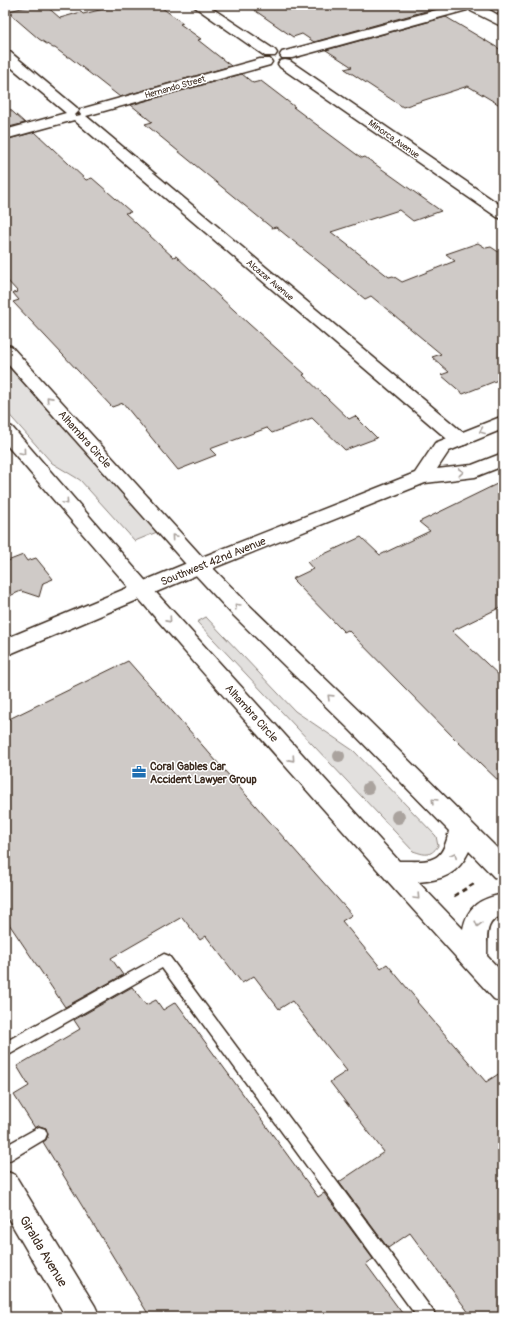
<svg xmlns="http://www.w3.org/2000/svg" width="508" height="1322" font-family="Pangolin,sans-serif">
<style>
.green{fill:#e2e0de;stroke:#8e857e}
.building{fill:#cfcac7;stroke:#3b2a1e}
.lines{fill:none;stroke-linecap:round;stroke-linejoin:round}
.lane-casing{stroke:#3b2a1e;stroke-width:3}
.street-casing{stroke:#3b2a1e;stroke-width:3}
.secondary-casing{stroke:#3b2a1e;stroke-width:3}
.primary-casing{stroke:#3b2a1e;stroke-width:3}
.path{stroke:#3b2a1e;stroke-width:3;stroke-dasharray:5 4;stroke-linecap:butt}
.lane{fill:#fff;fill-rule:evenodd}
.street{fill:#fff;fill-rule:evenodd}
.secondary{fill:#fff;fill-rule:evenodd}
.primary{fill:#fff;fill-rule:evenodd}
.tree{fill:#aaa39e}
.oneway{stroke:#a79f9a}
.labels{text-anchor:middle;stroke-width:3;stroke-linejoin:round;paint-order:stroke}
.far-street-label{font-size:9px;fill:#3b2a1e;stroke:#fff}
.street-label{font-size:11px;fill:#3b2a1e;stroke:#fff}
.poi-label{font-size:11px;font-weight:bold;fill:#3b2a1e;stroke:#fff;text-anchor:start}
.near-street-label{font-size:13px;fill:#3b2a1e;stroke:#fff}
</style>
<rect width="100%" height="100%" fill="#fff"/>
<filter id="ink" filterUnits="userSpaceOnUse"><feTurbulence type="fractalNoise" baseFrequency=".025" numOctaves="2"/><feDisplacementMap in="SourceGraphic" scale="8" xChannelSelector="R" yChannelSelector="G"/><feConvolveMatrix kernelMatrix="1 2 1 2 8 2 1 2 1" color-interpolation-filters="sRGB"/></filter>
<g filter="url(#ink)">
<path class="green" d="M5 363 157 532 135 541 80 480 52 463 5 410Z
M206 617 295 711 354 751 436 836 438 846C430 857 425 855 413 851L197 622Z"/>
<path class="building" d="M34 5H45L60 18 81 12 83 14 120 5H158L183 23 180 24 201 39 198 40 231 66 120 97 69 57H67L55 48H53L39 39 10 14 13 13 9 11Z
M247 5H426L433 9 314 42 302 34 293 37Z
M446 17 503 51V107L468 86 403 107 345 69 352 67 326 50Z
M242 74 253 83 261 81 295 107H293L356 154 362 158 365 157 441 211 413 221 399 210 331 232 389 277 393 276 402 282 455 261 446 254 478 243 486 248 491 247 503 255V378L463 394 441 375 449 372 432 357 441 354 371 296 365 299 276 227 272 228 145 124 152 122 131 105Z
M5 105 25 123 5 128Z
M35 132 86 180 92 178 131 212 125 213 173 257 176 256 249 324 305 374 303 375 349 419 355 416 377 438 345 450 312 418 272 433 267 428 210 449 216 455 178 470 123 403 112 407 13 302 19 300 13 293 18 292 5 278V140Z
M503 481V606L452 631 503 679V785L456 740 348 630 344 632 292 579 313 569 307 562 361 537 380 555 430 531 419 522Z
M23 555 27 561 36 558 53 579 43 583 39 597 21 591 5 598V562Z
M128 661 352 915 342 921 381 968 387 964 418 1001 417 1002 486 1082 503 1071V1317H472L410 1233 388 1248 339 1182 384 1152 330 1082 347 1071 292 1001 279 1009 254 976 242 983 206 936 200 940 182 917 111 958 123 975 65 1007 5 918V721Z
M132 987 146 1005 156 1000 163 1010 176 1002 318 1197 324 1193 373 1259 366 1264 405 1317H150L43 1142 46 1140 48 1135 46 1128 39 1126 35 1128 14 1095 29 1086 17 1066 80 1029 74 1020Z"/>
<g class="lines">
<defs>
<path id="lane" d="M164 954 169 956 433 1311 436 1317H417L162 968 5 1057V1042Z
M39 1127 45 1129 47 1134 45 1139 5 1163V1146Z"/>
<path id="street" d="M192 5H207L275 50 277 53 275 56H265Z
M455 5H467L468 7 467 10 292 58H282L280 55 282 52Z
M471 5H481L503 18V27L471 11 470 8Z
M5 51 10 52 77 108 79 111 75 115 76 116 81 115 79 112 81 109 260 59H270L272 62 270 65 86 116 467 436 469 440 467 444 460 446 453 444 74 120 5 139V130L66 113 5 62Z
M285 60 290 61 503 207V219L497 217 280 67 278 64 280 61Z
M5 1171 15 1175 95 1306 100 1317H66L5 1213Z"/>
<path id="secondary" d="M5 345 11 346 206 561 246 602 366 718 503 854V880L494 877 469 851C458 874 443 880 418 882L463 929C468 905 480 899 503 894V916C483 920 488 939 487 956L503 973V1003L494 999C328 816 165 631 5 443V425L12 427 150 586 399 861C430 861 442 865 449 831L350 730 230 612 192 571 5 361Z"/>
<path id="primary" d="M503 416V429L449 451 437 469 472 465 503 453V466L475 477 425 483 206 571 5 656V639L192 561 415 473 435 443Z"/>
</defs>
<use href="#lane" class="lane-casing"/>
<use href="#street" class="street-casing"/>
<use href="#secondary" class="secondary-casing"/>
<use href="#primary" class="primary-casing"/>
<path class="path" d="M454 896 475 883"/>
<use href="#lane" class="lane"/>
<use href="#street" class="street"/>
<use href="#secondary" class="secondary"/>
<use href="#primary" class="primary"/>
</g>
<g class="tree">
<circle cx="339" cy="756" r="6"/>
<circle cx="368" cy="788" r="6"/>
<circle cx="398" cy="817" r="7"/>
</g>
<defs><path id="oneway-chevron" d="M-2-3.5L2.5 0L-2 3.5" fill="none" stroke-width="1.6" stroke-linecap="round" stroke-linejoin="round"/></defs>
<g class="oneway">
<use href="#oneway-chevron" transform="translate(49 399) rotate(-132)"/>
<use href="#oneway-chevron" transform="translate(482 431) rotate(158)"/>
<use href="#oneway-chevron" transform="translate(23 452) rotate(50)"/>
<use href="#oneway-chevron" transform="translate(461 472) rotate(-6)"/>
<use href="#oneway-chevron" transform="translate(66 502) rotate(49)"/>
<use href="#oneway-chevron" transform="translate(174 537) rotate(-131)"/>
<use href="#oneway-chevron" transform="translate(237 606) rotate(-134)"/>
<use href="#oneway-chevron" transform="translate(169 620) rotate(48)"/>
<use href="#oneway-chevron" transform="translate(330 697) rotate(-136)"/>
<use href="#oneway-chevron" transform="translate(292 759) rotate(48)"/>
<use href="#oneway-chevron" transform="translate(434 801) rotate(-135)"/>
<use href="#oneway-chevron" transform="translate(454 855) rotate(-62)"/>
<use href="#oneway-chevron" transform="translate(417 897) rotate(47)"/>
<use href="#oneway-chevron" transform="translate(478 924) rotate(105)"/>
</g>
</g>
<defs>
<symbol id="office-bare" viewBox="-9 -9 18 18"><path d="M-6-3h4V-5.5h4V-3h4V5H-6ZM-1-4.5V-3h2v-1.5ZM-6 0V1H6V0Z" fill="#1f6fb2" stroke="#fff" stroke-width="2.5" paint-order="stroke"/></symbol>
</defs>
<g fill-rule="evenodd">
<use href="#office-bare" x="129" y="762" width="20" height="20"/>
</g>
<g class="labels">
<g class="far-street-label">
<text transform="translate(175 87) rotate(-16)" y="3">Hernando Street</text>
<text transform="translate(394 139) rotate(35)" y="3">Minorca Avenue</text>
<text transform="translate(270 280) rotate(40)" y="3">Alcazar Avenue</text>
</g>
<g class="street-label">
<text transform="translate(85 439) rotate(48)" y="4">Alhambra Circle</text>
<text transform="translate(213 561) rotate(-22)" y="4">Southwest 42nd Avenue</text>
<text transform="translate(252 713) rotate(48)" y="4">Alhambra Circle</text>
</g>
<g class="poi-label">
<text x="150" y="770">Coral Gables Car<tspan x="150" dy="13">Accident Lawyer Group</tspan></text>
</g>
<g class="near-street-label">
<text transform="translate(44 1251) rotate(59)" y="5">Giralda Avenue</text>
</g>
</g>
<rect width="508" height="1322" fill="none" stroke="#fff" stroke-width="20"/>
<rect x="10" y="10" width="488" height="1302" fill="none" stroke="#3b2a1e" stroke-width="1.5" filter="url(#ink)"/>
</svg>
